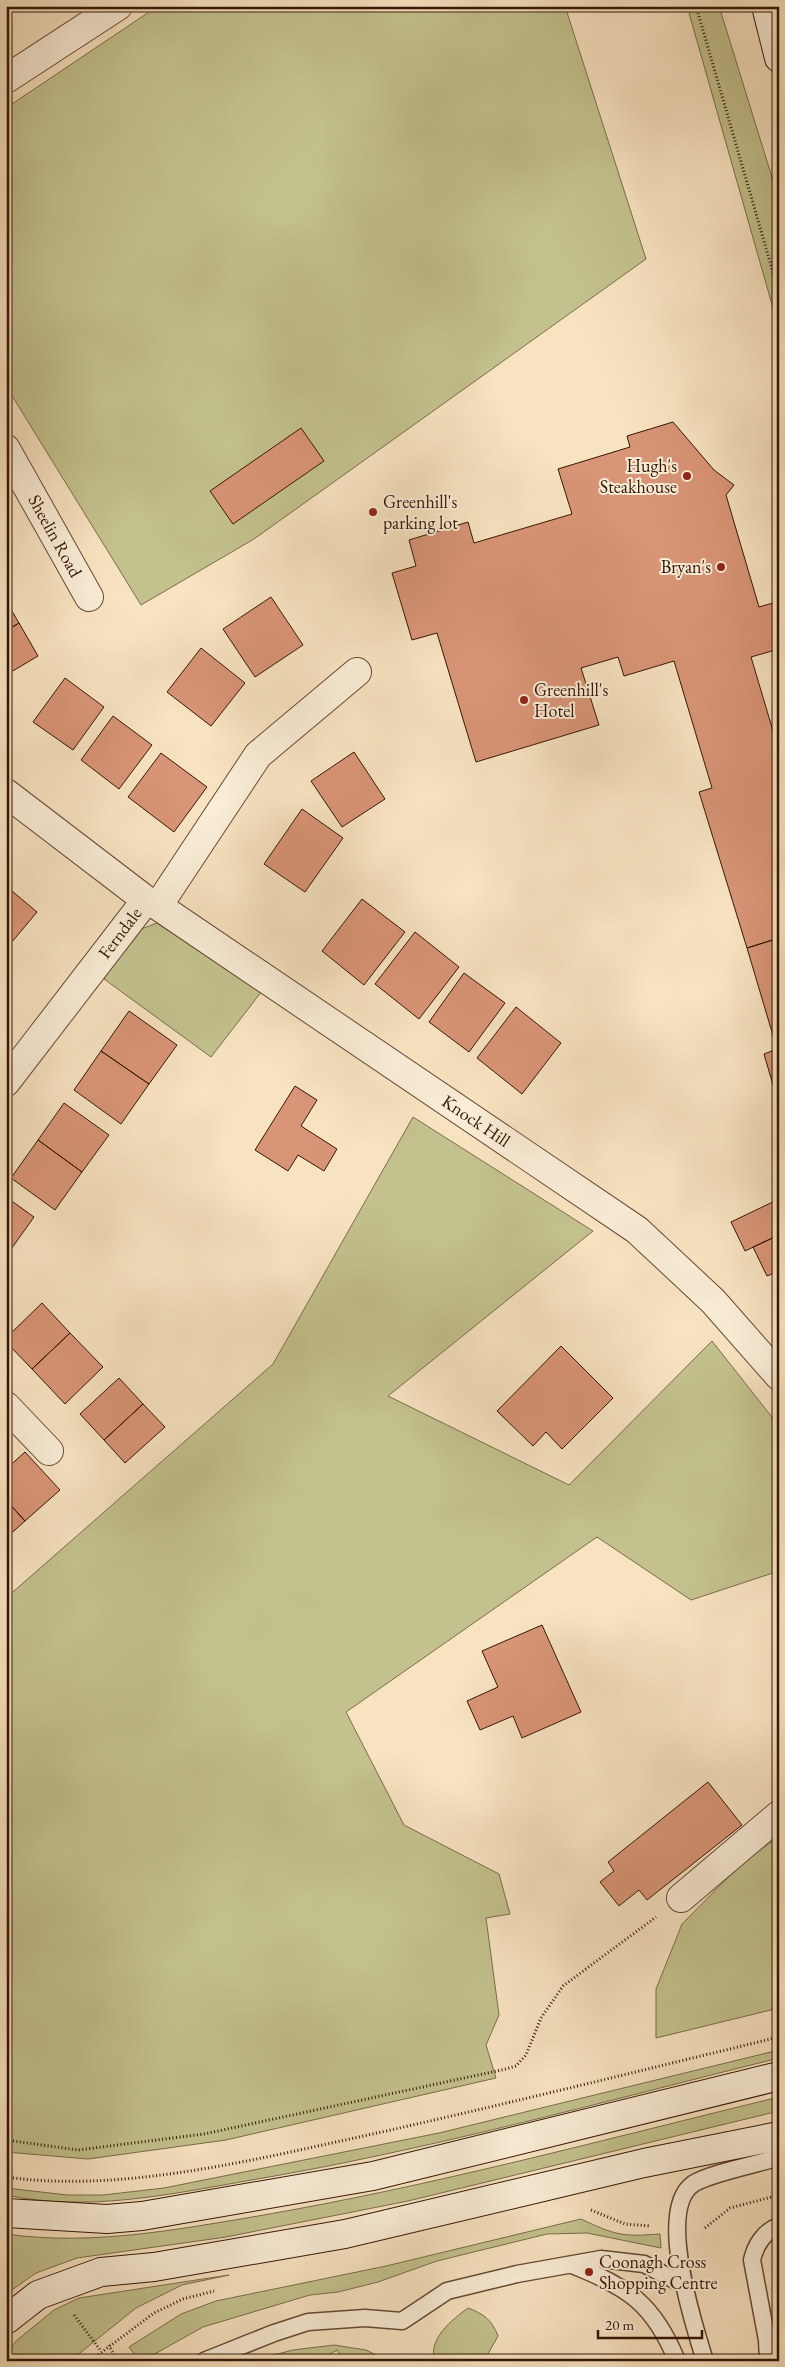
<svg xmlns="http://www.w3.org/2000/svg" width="785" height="2367" font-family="'EB Garamond',serif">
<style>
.green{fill:#c3c28e;stroke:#7c6c4a}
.building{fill:#d99577;stroke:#351605}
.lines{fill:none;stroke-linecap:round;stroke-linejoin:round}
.lane-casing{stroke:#664934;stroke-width:19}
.street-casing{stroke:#664934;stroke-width:30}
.secondary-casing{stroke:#351605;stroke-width:30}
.path{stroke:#351605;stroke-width:3;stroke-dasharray:1 2.5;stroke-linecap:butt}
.lane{stroke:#faedd7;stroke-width:16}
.street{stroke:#faedd7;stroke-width:28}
.secondary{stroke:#faedd7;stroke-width:28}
.poi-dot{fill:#8f2418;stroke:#faedd7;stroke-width:2}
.labels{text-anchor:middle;stroke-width:4;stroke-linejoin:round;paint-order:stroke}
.poi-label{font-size:18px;fill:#351605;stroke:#faedd7;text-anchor:start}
.street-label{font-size:18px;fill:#351605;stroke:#faedd7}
</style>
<rect width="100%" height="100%" fill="#f8e3c1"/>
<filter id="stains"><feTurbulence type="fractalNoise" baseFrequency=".004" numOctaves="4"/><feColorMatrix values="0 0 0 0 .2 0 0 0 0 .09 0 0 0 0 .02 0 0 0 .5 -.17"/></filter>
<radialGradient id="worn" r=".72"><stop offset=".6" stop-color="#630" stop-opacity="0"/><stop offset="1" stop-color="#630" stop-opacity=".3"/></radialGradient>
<path class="green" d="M158 6H565L646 259 254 539 141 605 6 386V108Z
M687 6H719L779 200V329Z
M157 923 262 991 211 1057 104 979 131 933Z
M413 1117 593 1231 388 1396 569 1485 712 1341 779 1426V1571L691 1600 597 1537 346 1712 404 1825 499 1874 510 1914 486 1918 499 2015 486 2045 496 2078 226 2140 88 2159 6 2152V1598L273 1364Z
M779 1837V2008L656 2038V1989L682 1924 746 1859Z
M779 2050V2058C602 2102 425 2151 246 2181 166 2195 87 2212 6 2195V2188L67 2195H103L164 2188 439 2133Z
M779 2097V2111L408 2201 226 2237 77 2258 36 2273 6 2294V2234C90 2246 175 2230 258 2216 433 2186 606 2139 779 2097Z
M581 2219C615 2235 622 2237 660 2234L661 2248 587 2233 547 2234 437 2261 378 2282 338 2292 310 2295 203 2327 142 2361H139L129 2347 181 2314 216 2301 386 2266Z
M229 2275 182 2285 136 2308 70 2361H6V2354L16 2341 54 2310 79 2298Z
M468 2308C484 2314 492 2320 498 2336L484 2361H435C427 2339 453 2319 468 2308Z
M334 2345 366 2350 388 2361H344L337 2350 319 2361H251L293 2350Z"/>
<path class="building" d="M673 422 714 470 734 485 726 495 759 607 773 603 779 620V649L751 657 779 751V938L747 948 699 792 712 788 674 661 624 676 618 657 581 668 599 725 476 762 437 633 412 640 392 573 416 566 409 540 468 522 474 543 572 514 558 469 630 447 627 436Z
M301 428 324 461 233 524 210 491Z
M271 597 303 645 255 677 223 629Z
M6 601 19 623 6 631Z
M19 623 38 656 6 675V631Z
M201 648 245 683 211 726 167 692Z
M65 678 104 707 73 750 33 722Z
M113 716 152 745 119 789 81 760Z
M354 752 385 799 342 827 311 781Z
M161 753 207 787 174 832 128 797Z
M302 809 343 838 305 892 264 864Z
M6 886 37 912 6 949Z
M362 899 405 932 364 985 322 951Z
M415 932 459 967 419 1019 375 984Z
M779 938V1091L775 1092 764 1054 777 1049 747 948Z
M464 973 505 1003 469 1052 429 1022Z
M516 1007 561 1043 522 1094 477 1058Z
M129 1011 177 1045 149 1084 101 1051Z
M101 1051 149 1084 121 1124 74 1090Z
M295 1086 317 1100 301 1126 337 1149 324 1171 298 1155 288 1171 255 1150Z
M64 1103 109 1135 82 1172 38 1140Z
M38 1140 82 1172 55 1210 11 1178Z
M6 1197 34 1217 9 1252 6 1250Z
M779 1199V1235L745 1251 731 1222Z
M779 1235V1271L767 1276 753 1247Z
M42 1303 70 1333 32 1369 6 1342V1338Z
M70 1333 103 1367 65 1404 32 1369Z
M561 1346 613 1398 562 1449 546 1432 533 1446 497 1411Z
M119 1378 143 1404 104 1440 80 1414Z
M143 1404 165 1427 125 1463 104 1440Z
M25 1452 60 1490 25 1521 6 1500V1469Z
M6 1500 25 1521 6 1538Z
M542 1625 581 1712 522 1738 513 1716 480 1730 467 1701 498 1687 482 1651Z
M708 1782 742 1825 647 1900 639 1890 619 1906 600 1882 614 1871 608 1862Z"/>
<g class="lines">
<defs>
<path id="lane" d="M572 2265C628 2287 654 2304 677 2361
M204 2361 274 2333 308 2322 365 2318 402 2321 447 2291 517 2274 601 2259 644 2264 682 2284
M705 2361C694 2325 656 2210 693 2184 708 2174 753 2165 773 2159L779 2155
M768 2361 767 2340 752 2260C755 2246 764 2231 779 2226"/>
<path id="street" d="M6 79 118 6
M6 449 89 597
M6 793 146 900 158 906 637 1230 713 1301 779 1376
M158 906 258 755 357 672
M6 1082 146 900
M6 1406 49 1451
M681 1898 779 1815"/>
<path id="secondary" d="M766 6 779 58
M6 2213 107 2219 142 2216 373 2176 779 2076
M6 2320 38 2295 101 2272 154 2267 345 2234 644 2163 779 2136"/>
</defs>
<use href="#lane" class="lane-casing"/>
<use href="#street" class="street-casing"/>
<use href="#secondary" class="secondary-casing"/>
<path class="path" d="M696 6 779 293
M6 2140 78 2150 204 2134 506 2069 516 2066 526 2055 541 2018 563 1986 656 1917
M6 2177C118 2193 249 2161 359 2137 499 2106 639 2071 779 2037
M591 2210 625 2224 651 2226
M705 2228 730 2208 779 2195
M74 2315 101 2351
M109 2345 117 2361
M90 2361 154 2313 183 2299 214 2291"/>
<use href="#lane" class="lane"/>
<use href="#street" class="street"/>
<use href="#secondary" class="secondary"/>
</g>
<g class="poi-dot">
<circle cx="687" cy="476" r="5"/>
<circle cx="373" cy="512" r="5"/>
<circle cx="721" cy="567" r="5"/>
<circle cx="524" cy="700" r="5"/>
<circle cx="589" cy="2272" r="5"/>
</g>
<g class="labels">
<g class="poi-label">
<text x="677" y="472" text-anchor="end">Hugh's<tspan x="677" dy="21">Steakhouse</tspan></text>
<text x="383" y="508">Greenhill's<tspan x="383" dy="21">parking lot</tspan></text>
<text x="711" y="573" text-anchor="end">Bryan's</text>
<text x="534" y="696">Greenhill's<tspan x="534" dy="21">Hotel</tspan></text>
<text x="599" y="2268">Coonagh Cross<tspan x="599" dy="21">Shopping Centre</tspan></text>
</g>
<g class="street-label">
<text transform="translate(55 536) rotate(61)" y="6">Sheelin Road</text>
<text transform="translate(120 933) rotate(-53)" y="6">Ferndale</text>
<text transform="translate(476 1121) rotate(34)" y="6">Knock Hill</text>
</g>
</g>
<rect width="785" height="2367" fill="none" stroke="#f8e3c1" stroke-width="25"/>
<rect x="8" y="8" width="770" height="2352" fill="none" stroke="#351605" stroke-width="2.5"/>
<rect x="12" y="12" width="760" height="2342" fill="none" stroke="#351605"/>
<path d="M598 2330v8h104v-8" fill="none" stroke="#351605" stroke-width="2.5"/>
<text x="605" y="2330" font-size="15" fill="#351605" stroke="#faedd7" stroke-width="4" paint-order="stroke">20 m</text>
<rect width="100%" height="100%" filter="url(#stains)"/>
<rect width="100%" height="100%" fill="url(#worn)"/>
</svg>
